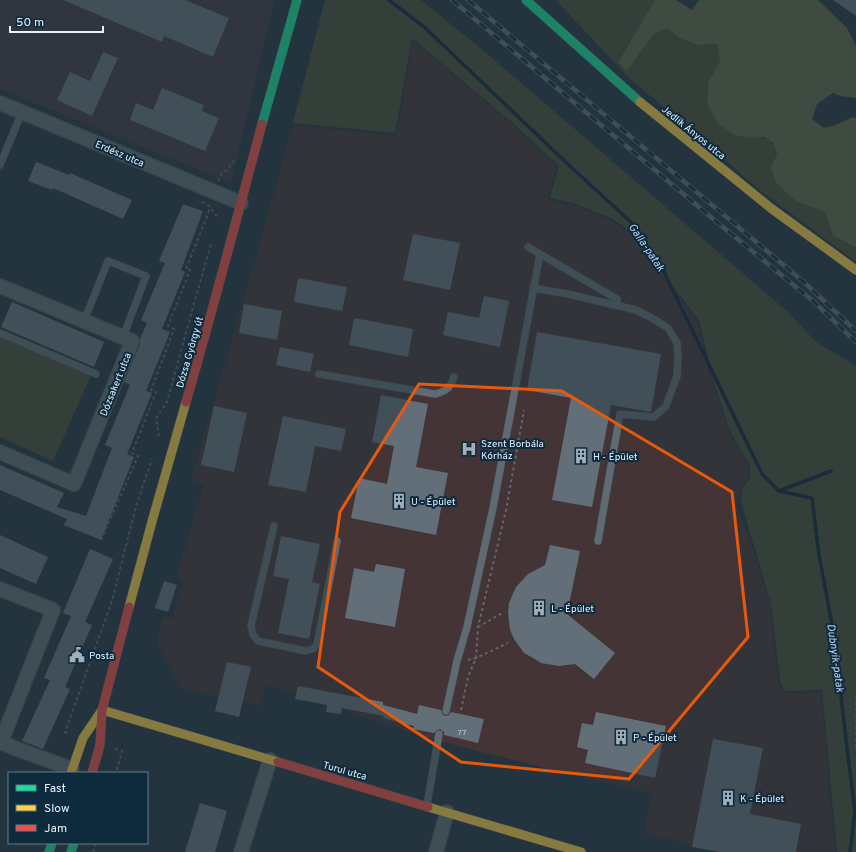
<svg xmlns="http://www.w3.org/2000/svg" width="856" height="852" font-family="Overpass,sans-serif">
<style>
.industrial{fill:#3f3541}
.medical{fill:#443436}
.green{fill:#474d35}
.forest{fill:#606646}
.lines{fill:none;stroke-linecap:round;stroke-linejoin:round}
.stream{stroke:#0f1f39;stroke-width:3.5}
.building{fill:#626f78}
.lane-casing{stroke:#46525b;stroke-width:8}
.street-casing{stroke:#46525b;stroke-width:16}
.fast-casing{stroke:#46525b;stroke-width:10}
.slow-casing{stroke:#46525b;stroke-width:10}
.jam-casing{stroke:#46525b;stroke-width:10}
.path{stroke:#5e686f;stroke-width:2;stroke-dasharray:3 3;stroke-linecap:butt}
.lane{stroke:#5f6a72;stroke-width:7}
.street{stroke:#5f6a72;stroke-width:14}
.fast{stroke:#16e098;stroke-width:9}
.slow{stroke:#ffcf43;stroke-width:9}
.jam{stroke:#f24e42;stroke-width:9}
.rail-casing{stroke:#636f76;stroke-width:4.5}
.rail{stroke:#0e2b3e;stroke-width:3;stroke-dasharray:9;stroke-linecap:butt}
.marked{fill:none;stroke:#e8590c;stroke-width:3;stroke-linejoin:round}
.labels{text-anchor:middle;stroke-width:4;stroke-linejoin:round;paint-order:stroke}
.number-label{font-size:8px;fill:#c4d1dc}
.street-label{font-size:10px;fill:#e5f2fd;stroke:#0e2b3e}
.poi-label{font-size:10px;fill:#e5f2fd;stroke:#0e2b3e;text-anchor:start}
.water-label{font-size:11px;font-style:italic;fill:#c2d7f9;stroke:#0e2b3e}
</style>
<rect width="100%" height="100%" fill="#24343e"/>
<path class="industrial" d="M0 0H275L231 183 0 89Z"/>
<path class="medical" d="M413 41 516 128 557 167 548 200 576 206 610 220 633 235 652 266 681 300 698 323 710 376 729 432 748 465 749 477 741 489 735 504 751 543 770 603 778 681 783 693 821 692 835 852H716L686 843 644 833 653 794 477 751 412 733 295 693 266 685 259 706 180 688 157 643 163 617 172 619 184 581 176 578 204 484 191 481 250 278 293 125 397 136Z"/>
<path class="green" d="M325 0H421L486 53 788 312 816 342 856 366V852H837L822 690 784 691 780 680 771 603 741 502 742 490 751 477 749 464 730 431 712 376 700 322 683 299 653 265 634 233 611 218 576 204 550 198 559 166 517 127 412 38 395 133 293 123Z
M556 0H655L618 61 627 71 653 35 669 28 678 37 696 45 717 44 720 62 709 80 751 138C768 137 771 138 777 154L771 167 776 183 796 201 825 212 833 236 856 247V262L761 191 626 75Z
M0 336 91 375 53 461 0 437Z"/>
<path class="forest" d="M655 0H676L692 10 699 0H818L847 28 856 46V98L841 96 833 93 817 104 812 119 824 128 836 125 852 117 856 118V247L833 236 825 212 796 201 776 183 771 167 777 154 773 143 764 137 751 138 734 135 717 122 707 102 709 80 720 62 717 44 696 45 678 37 668 28 653 35 627 71 618 62Z"/>
<g class="lines">
<path class="stream" d="M389 0 423 26 572 168 632 223 663 270 762 474 779 491 831 471
M779 491 812 498 819 555 834 635 847 748 855 811 850 852"/>
</g>
<path class="building" d="M63 0H185L229 18 213 57 164 36 162 42Z
M833 0H856V16Z
M103 52 118 58 92 116 57 100 70 72 90 81Z
M162 88 204 105 202 111 219 118 205 151 130 120 136 103 153 110Z
M36 162 69 175 70 173 132 200 123 219 53 188 52 190 28 181Z
M183 204 203 211 181 270 185 272 162 329 170 332 146 391 152 393 127 454 134 457 101 540 64 525 67 519 0 490V465L64 493 57 507 86 516 112 448 105 445 130 385 124 382 140 344V339L147 323 141 320 165 263 159 261Z
M413 234 460 243 450 290 403 280Z
M298 278 347 287 342 311 294 302Z
M484 296 509 301 500 347 443 335 448 312 479 318Z
M12 302 104 342 94 367 1 327Z
M244 304 282 311 277 340 239 333Z
M354 318 413 329 408 357 349 345Z
M537 332 661 354 651 412 611 405 592 507 552 500 571 398 527 390Z
M280 347 314 354 310 372 276 365Z
M381 395 428 404 416 467 448 473 436 535 351 518 359 478 387 484 394 446 372 442Z
M214 406 247 413 234 472 201 465Z
M283 416 346 429 341 451 315 446 306 492 268 485Z
M0 535 48 557 36 584 0 568Z
M281 536 320 544 312 582 320 584 309 639 278 633 289 579 273 576Z
M550 545 580 551 567 614 615 653 594 679 575 664 559 666 541 663 533 658 524 653 514 639 510 630 508 612 509 603 512 596 516 587 528 574 545 565Z
M90 549 113 559 85 622 92 625 65 687 70 689 43 749 22 741 50 680 44 678 71 616 63 613Z
M376 564 405 569 395 627 345 618 354 568 374 572Z
M164 581 177 585 168 612 155 608Z
M227 662 251 667 239 717 215 711Z
M298 686 383 702V705L417 714 419 705 441 710 442 714 445 716 449 715 451 712 484 719 478 743 444 735V732L440 729 437 730 434 733 413 729 414 726 383 718 384 716 342 708 341 714 326 712 327 705 295 699Z
M596 712 666 726 655 778 585 763 588 750 577 747 582 723 593 725Z
M713 739 763 748 750 814 801 824 796 852H720L692 847Z
M200 803 227 811 215 852H185Z"/>
<g class="lines">
<defs>
<path id="lane" d="M0 165 22 112
M528 247 617 299V305
M533 288 568 294 636 310 652 318 668 328 677 343 678 357 677 376 666 406 654 417 620 414 598 541
M84 321 108 261 146 276 123 337
M0 333 96 374
M319 374 435 394C447 391 450 388 454 377
M274 526 251 626 253 635 258 641 306 651 313 649 317 645 337 541
M446 711 457 661 467 627 493 508 540 254
M427 805 439 734"/>
<path id="street" d="M0 103 241 203
M0 286 132 341 74 484 0 452
M0 589 53 610 1 742
M0 742 17 749 72 769
M241 852 270 760
M436 852 447 812"/>
<path id="fast" d="M526 0 640 102
M262 124 297 0
M49 852 52 843
M71 852 74 843"/>
<path id="slow" d="M640 102 772 209 856 270
M129 607 153 518 186 402
M102 710 278 762
M71 773 83 738 102 710
M428 807 581 852"/>
<path id="jam" d="M186 402C213 310 237 217 262 124
M278 762 428 807
M92 773 100 745 102 710 129 607"/>
</defs>
<use href="#lane" class="lane-casing"/>
<use href="#street" class="street-casing"/>
<use href="#fast" class="fast-casing"/>
<use href="#slow" class="slow-casing"/>
<use href="#jam" class="jam-casing"/>
<path class="path" d="M218 181 221 174 227 170 233 163 235 158
M202 202 209 206 219 219
M159 436 156 418 167 402 193 307 211 244
M101 540 138 456 132 453 156 392 151 390 174 329 168 326 190 270 186 269 208 214 210 206
M478 627 504 612
M468 660 476 658 508 643
M856 696V747
M461 710 468 677 476 658 478 627 506 510 524 410
M67 733 65 732 111 604 137 503 152 459
M115 749 122 751 116 773
M93 852 96 843"/>
<use href="#lane" class="lane"/>
<use href="#street" class="street"/>
<use href="#fast" class="fast"/>
<use href="#slow" class="slow"/>
<use href="#jam" class="jam"/>
<defs>
<path id="rail" d="M452 0 712 218 813 301 856 342
M468 0 805 283 856 331"/>
</defs>
<use href="#rail" class="rail-casing"/>
<use href="#rail" class="rail"/>
</g>
<path d="M0 0H856V852H0ZM419 384 562 391 732 492 748 637 629 779 461 762 318 667 340 512Z" fill="#24343e" fill-opacity=".55" fill-rule="evenodd"/>
<path class="marked" d="M419 384 562 391 732 492 748 637 629 779 461 762 318 667 340 512Z"/>
<defs>
<symbol id="hospital-bare" viewBox="-9 -9 18 18"><path d="M-5-5h3v3.5h4V-5h3V5h-3V1.5h-4V5h-3Z" fill="#a1b0ba" stroke="#0e2b3e" stroke-width="2.5" paint-order="stroke"/></symbol>
<symbol id="building-bare" viewBox="-9 -9 18 18"><path d="M-4-6H4V6H1V3H-1V6H-4ZM-2.5-4.3h1.7v1.8h-1.7ZM.8-4.3h1.7v1.8H.8ZM-2.5-1h1.7V.8h-1.7ZM.8-1h1.7V.8H.8Z" fill="#a1b0ba" stroke="#0e2b3e" stroke-width="2.5" paint-order="stroke"/></symbol>
<symbol id="civic-bare" viewBox="-9 -9 18 18"><path d="M-.6-6.5H3V-4.5H.6V-3L4-1V1h2V6H-6V1h2V-1L-.6-3ZM-1.2 2.5V6h2.4V2.5Z" fill="#a1b0ba" stroke="#0e2b3e" stroke-width="2.5" paint-order="stroke"/></symbol>
</defs>
<g fill-rule="evenodd">
<use href="#hospital-bare" x="458" y="438" width="22" height="22"/>
<use href="#building-bare" x="570" y="445" width="22" height="22"/>
<use href="#building-bare" x="388" y="490" width="22" height="22"/>
<use href="#building-bare" x="528" y="597" width="22" height="22"/>
<use href="#civic-bare" x="66" y="644" width="22" height="22"/>
<use href="#building-bare" x="610" y="726" width="22" height="22"/>
<use href="#building-bare" x="717" y="787" width="22" height="22"/>
</g>
<g class="labels">
<g class="number-label">
<text x="462" y="735">77</text>
</g>
<g class="street-label">
<text transform="translate(694 132) rotate(39)" y="4">Jedlik Ányos utca</text>
<text transform="translate(120 153) rotate(23)" y="4">Erdész utca</text>
<text transform="translate(189 352) rotate(-74)" y="4">Dózsa György út</text>
<text transform="translate(115 384) rotate(-68)" y="4">Dózsakert utca</text>
<text transform="translate(345 770) rotate(16)" y="4">Turul utca</text>
</g>
<g class="poi-label">
<text x="481" y="447">Szent Borbála<tspan x="481" dy="12">Kórház</tspan></text>
<text x="593" y="460">H - Épület</text>
<text x="411" y="505">U - Épület</text>
<text x="551" y="612">L - Épület</text>
<text x="89" y="659">Posta</text>
<text x="633" y="741">P - Épület</text>
<text x="740" y="802">K - Épület</text>
</g>
<g class="water-label">
<text transform="translate(647 247) rotate(56)" y="4">Galla-patak</text>
<text transform="translate(836 658) rotate(82)" y="4">Dubnyik-patak</text>
</g>
</g>
<rect x="8" y="772" width="140" height="72" fill="#0e2b3e" stroke="#647b8a"/>
<rect x="16" y="785" width="20" height="6" fill="#16e098" stroke="#647b8a"/>
<text x="44" y="792" font-size="12" fill="#e5f2fd">Fast</text>
<rect x="16" y="805" width="20" height="6" fill="#ffcf43" stroke="#647b8a"/>
<text x="44" y="812" font-size="12" fill="#e5f2fd">Slow</text>
<rect x="16" y="825" width="20" height="6" fill="#f24e42" stroke="#647b8a"/>
<text x="44" y="832" font-size="12" fill="#e5f2fd">Jam</text>
<path d="M10 26v6h93v-6" fill="none" stroke="#e5f2fd" stroke-width="2"/>
<text x="16" y="26" font-size="12" fill="#e5f2fd" stroke="#0e2b3e" stroke-width="3" paint-order="stroke">50 m</text>
</svg>
